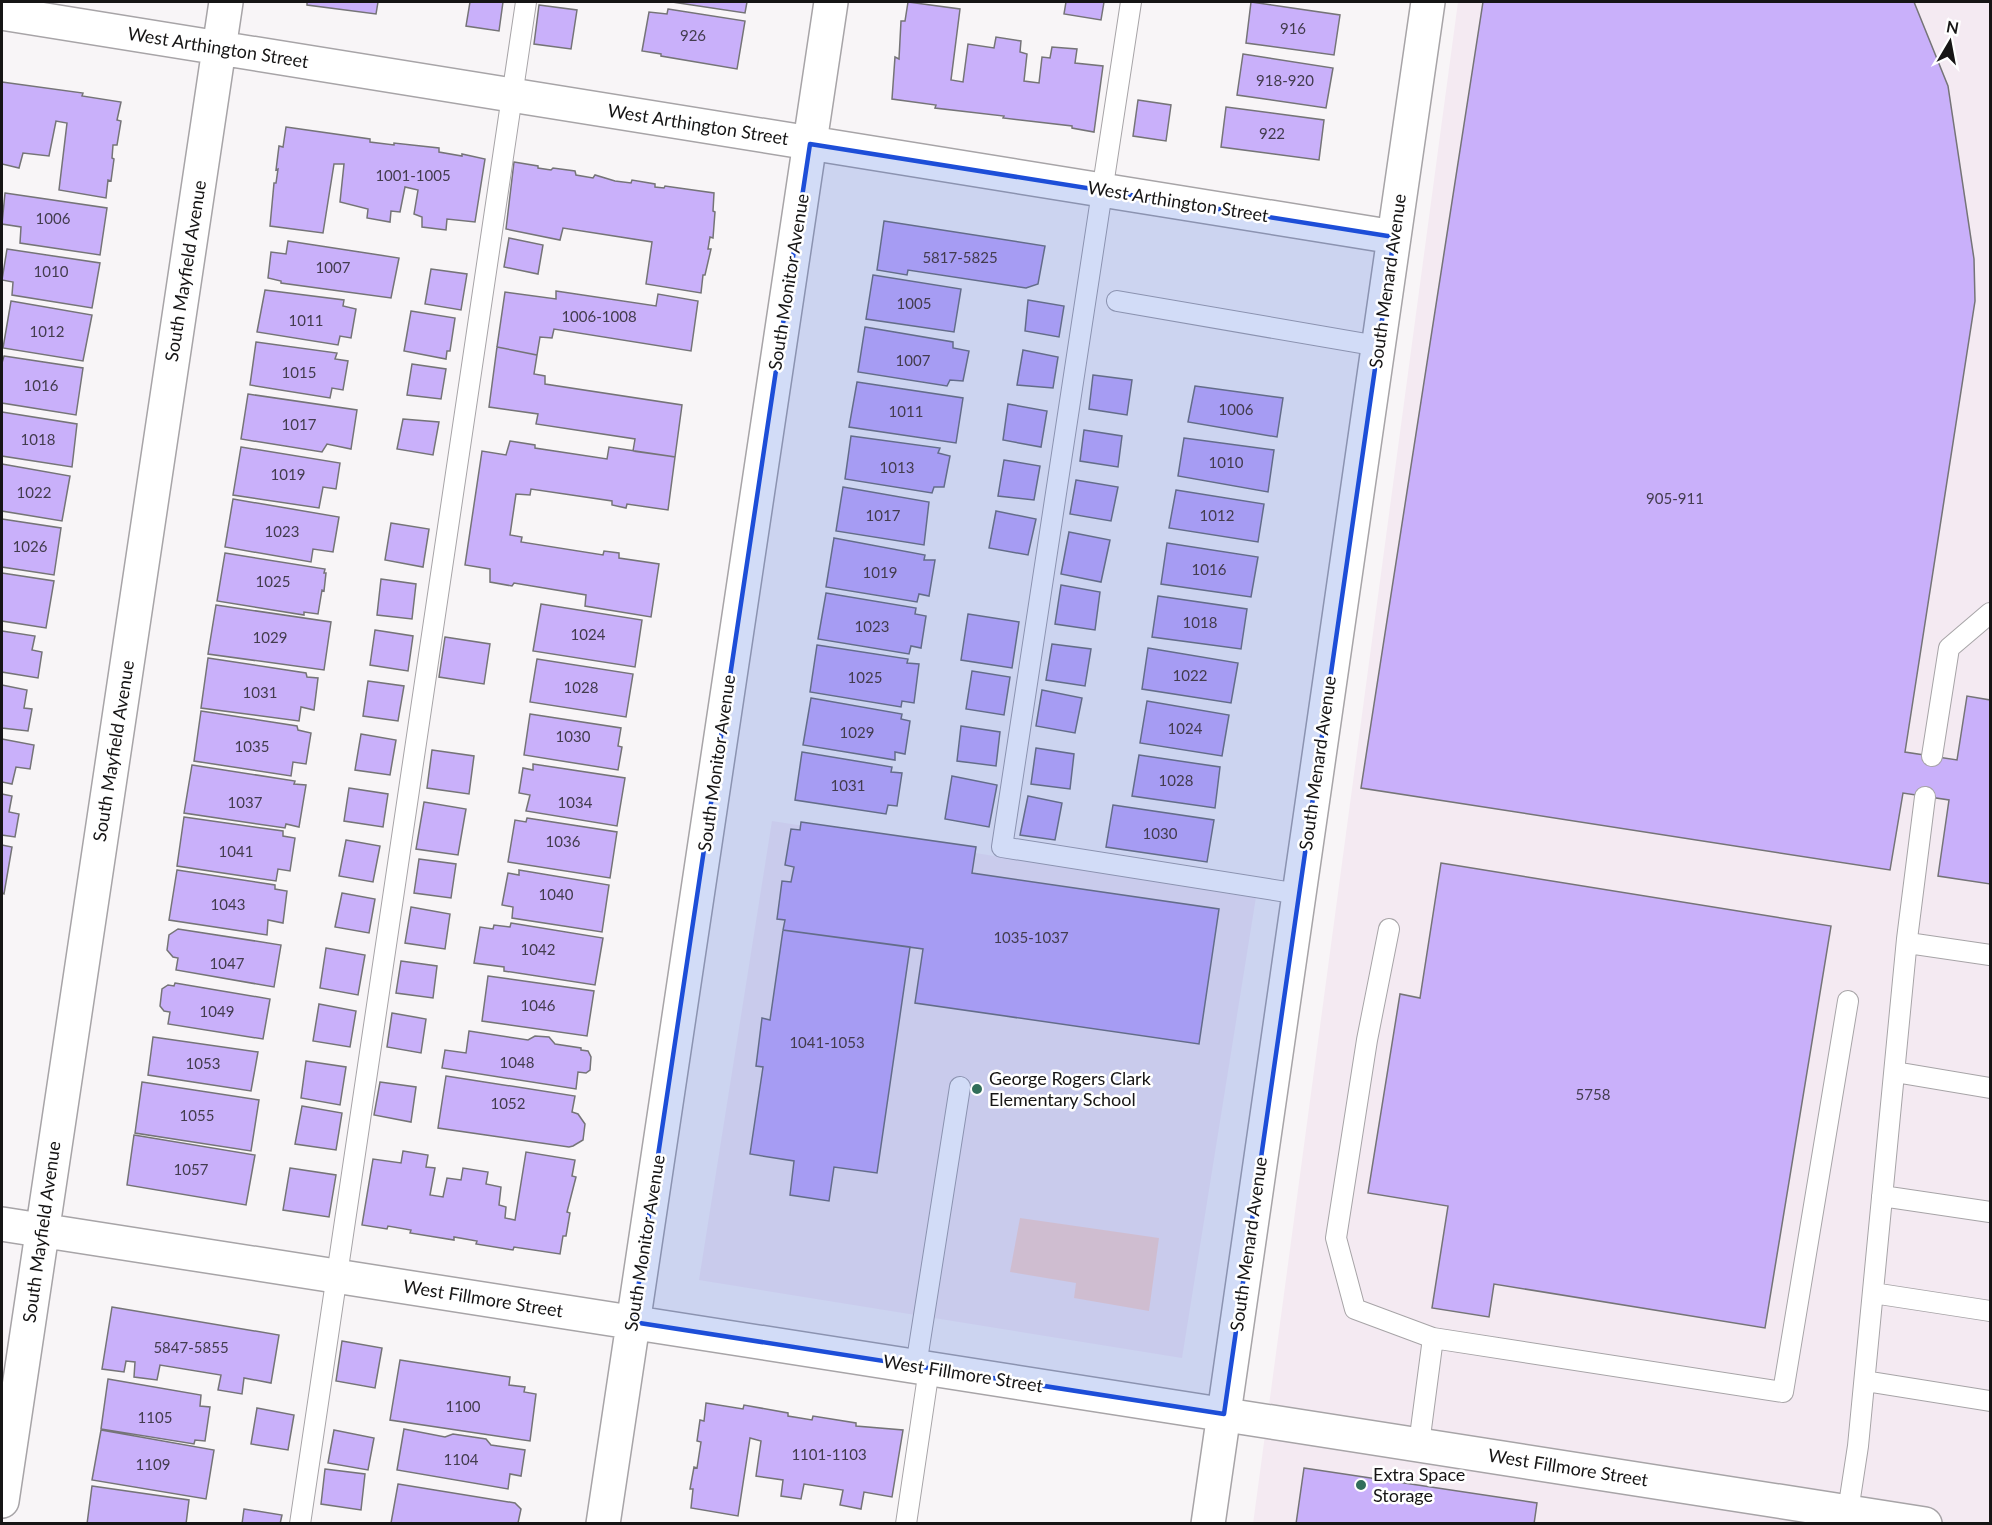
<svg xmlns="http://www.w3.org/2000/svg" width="1992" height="1525" font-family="Lato,sans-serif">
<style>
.built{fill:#f4eaf2}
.green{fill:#fcd9cf}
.building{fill:#c9b0fa;stroke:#757477;stroke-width:1.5}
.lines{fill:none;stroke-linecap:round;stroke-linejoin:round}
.lane-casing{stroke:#a7a4a7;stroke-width:22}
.street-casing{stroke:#a7a4a7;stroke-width:36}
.lane{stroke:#fff;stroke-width:20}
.street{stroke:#fff;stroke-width:33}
.marked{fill:#1d4ed8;fill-opacity:0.2;stroke:#1d4ed8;stroke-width:4.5;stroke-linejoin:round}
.poi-dot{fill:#316e5a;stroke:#fff;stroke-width:2}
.labels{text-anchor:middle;stroke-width:5;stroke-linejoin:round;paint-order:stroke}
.number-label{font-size:15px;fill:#433c4e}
.street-label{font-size:18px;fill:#161515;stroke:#fff}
.poi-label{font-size:18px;fill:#161515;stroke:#fff;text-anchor:start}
</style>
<rect width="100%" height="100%" fill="#f8f5f7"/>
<path class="built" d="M1458 2H1990V1523H1854L1795 1512 1794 1524H1253Z
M772 821 1256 897 1182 1358 699 1280Z"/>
<path class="green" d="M1020 1218 1159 1238 1149 1311 1074 1298 1076 1283 1010 1272Z"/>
<path class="building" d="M307 2H378L376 14 307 5Z
M470 2H503L499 31 466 26Z
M672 2H747L745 13Z
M908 2 960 9 951 80 963 82 968 44 994 48 996 37 1021 41 1020 52 1027 54 1024 81 1039 83 1042 57 1050 58 1052 47 1077 49 1075 63 1103 66 1094 132 1072 128V126L1003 118 1004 116 935 108 936 105 892 99 895 57 899 59 901 21H905Z
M1066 2H1104L1101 20 1064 14Z
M1251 2 1340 15 1334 55 1246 43Z
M1483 2H1914L1948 86 1974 259 1975 301 1905 752 1957 760 1967 696 1990 700V884L1938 876 1949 800 1903 793 1890 870 1361 788Z
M539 5 577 10 571 49 534 44Z
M668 9 745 21 737 69 661 56V54L642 51 649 12 667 14Z
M1243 54 1333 68 1326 108 1237 95Z
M2 82 83 93 82 96 121 102 117 120 121 121 117 145H113L112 158 114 159 111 181 108 180 106 198 59 190 67 123 56 121 49 156 23 153 19 168 2 164Z
M1138 100 1171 105 1166 141 1133 136Z
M1226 107 1324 120 1319 160 1221 147Z
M286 127 370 139V142L394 145V143L439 148V152L462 156V154L485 159 475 222 447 219 446 230 422 227V217L414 214 418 190 405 187 400 212 391 211 390 222 367 218 368 209 340 202 344 164H334L323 233 270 226 274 183H276L278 169 276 170 279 146 283 147Z
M514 162 538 166V168L551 170 553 168 575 171 576 175 593 178 595 175 615 181 631 183 632 180 655 184V187L664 188 665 186 714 193 713 211 715 212 713 238 710 237 708 249H711L705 275H703L701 293 646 284 652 242 563 228 560 240 506 229Z
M5 193 107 208 100 255 20 243 21 227 2 224Z
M884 221 1045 246 1038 284 1026 288 908 270 907 275 877 270Z
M509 238 543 245 538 274 504 267Z
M288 241 399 258 391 298 281 283V281L268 278 271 252 286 254Z
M7 249 100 263 92 308 12 295 13 282 2 280Z
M431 269 467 274 461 310 425 304Z
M873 275 961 289 954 332 866 319Z
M265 290 344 300 343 306 356 309 351 338 340 336 338 345 257 332Z
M556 291 656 306 658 294 698 301 691 351 554 329 552 338 540 337 537 355 497 347 505 292 556 299Z
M1028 300 1064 306 1059 337 1025 331Z
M11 301 92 315 83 361 3 348Z
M411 311 455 318 450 351H447L446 359 404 351Z
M865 327 953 342V348L969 351 963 381 950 380 947 386 858 372Z
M256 342 337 353 335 359 348 361 343 390 332 388 330 398 250 385Z
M497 347 537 355 534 374 545 376V384L682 405 675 457 633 451 635 439 536 424 538 414 489 407Z
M1023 350 1058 357 1053 388 1017 385Z
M4 356 83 368 76 415 2 403V363Z
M412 364 446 369 441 399 407 395Z
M1093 375 1132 380 1127 415 1089 409Z
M857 382 963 398 956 443 849 427Z
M1195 386 1283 398 1277 437 1188 422Z
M248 394 357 410 351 449 327 444 322 452 241 439Z
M1008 404 1047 411 1041 447 1003 440Z
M2 412 77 424 72 467 2 456Z
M403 419 439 422 433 455 397 449Z
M1084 430 1122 436 1118 467 1080 461Z
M851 436 940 448 938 453 950 456 944 487H934L932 493 845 479Z
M1184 438 1274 450 1268 492 1178 476Z
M510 441 535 445V448L607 459 609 447 675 457 668 510 627 504 626 508 612 505V501L531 489 530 495 516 494 510 535 522 537 521 542 603 555 604 551 619 553V558L659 564 651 617 585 606 586 595 514 583 512 586 490 582V569L465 565 482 451 506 455Z
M241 447 340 463 336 489 323 487 319 508 233 495Z
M1004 460 1040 466 1034 500 998 496Z
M2 464 70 476 62 521 2 511Z
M1076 480 1118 487 1111 521 1070 514Z
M843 487 929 502 924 545 836 531Z
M1176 490 1264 504 1258 542 1169 528Z
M233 499 339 517 333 552 313 549 311 562 225 547Z
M996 511 1036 519 1028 555 989 548Z
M2 519 61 528 54 575 2 567Z
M391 523 429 529 423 567 385 560Z
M1069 532 1110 540 1101 582 1061 574Z
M834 538 925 555 924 560H935L929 596 919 594 917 602 826 587Z
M1167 543 1258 557 1251 597 1161 584Z
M225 553 325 569 324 573H326L324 591 322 590 318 614 304 612V615L217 601Z
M2 573 54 581 46 628 2 621Z
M381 579 416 584 412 619 377 615Z
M1061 585 1100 592 1095 630 1055 624Z
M826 593 916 608 915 614 926 616 921 648 911 646 909 654 818 639Z
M1158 596 1247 609 1241 649 1152 637Z
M541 604 642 620 635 667 533 651Z
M216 605 331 622 324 670 208 654Z
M968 614 1019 622 1012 668 961 660Z
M375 630 413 636 408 671 370 665Z
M2 631 35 636 32 650 42 652 38 678 2 672Z
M445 637 490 644 484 684 439 677Z
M1052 644 1091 649 1085 686 1046 680Z
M817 645 908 659 907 663 919 664 914 703 902 701 901 707 810 692Z
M1148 648 1238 663 1231 703 1142 689Z
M208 658 306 673 307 677 318 678 314 710 301 707 299 721 201 708Z
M537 659 633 674 626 717 530 702Z
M972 671 1010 677 1004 715 966 709Z
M368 681 404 686 398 721 363 716Z
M2 685 27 690 24 708 32 709 28 731 2 728Z
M1042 690 1082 698 1075 733 1036 726Z
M811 698 902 714 901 719 910 721 905 754 895 752V760L803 745Z
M1147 701 1229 715 1222 756 1140 743Z
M201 711 297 726 298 730 311 733 306 764 293 762 291 776 194 761Z
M530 714 621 728 618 746 622 747 618 770 524 755Z
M961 726 1000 732 996 766 957 761Z
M361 734 396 740 390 775 355 770Z
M2 739 34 745 30 769 16 767 12 784 2 782Z
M1036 748 1074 754 1070 789 1031 784Z
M432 750 474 756 469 794 427 788Z
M802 752 892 767 891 772 902 773 897 806 888 805 886 814 795 800Z
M1139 755 1220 767 1215 808 1132 796Z
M533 764 625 778 617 826 526 811 530 795 519 793 523 768 533 770Z
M192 765 295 781 294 784 306 785 299 827 286 824 285 828 184 813Z
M952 776 997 785 989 827 945 819Z
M349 788 388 794 383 827 344 821Z
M2 794 12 796 9 812 19 814 15 837 2 835Z
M1028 796 1062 803 1055 840 1020 835Z
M424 802 466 809 458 855 416 849Z
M1113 805 1214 820 1207 862 1106 847Z
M184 817 283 831V836L295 838 290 871 278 869 276 881 177 866Z
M527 818 617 832 610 878 508 862 515 820 526 822Z
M801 822 976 847 972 873 1219 909 1199 1044 915 1003 923 949 783 930 785 920 777 919 782 881 791 882 794 867 785 865 791 829 800 830Z
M346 840 380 846 373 882 339 876Z
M2 845 12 847 4 894 2 893Z
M419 859 456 864 451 898 414 893Z
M1441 863 1831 926 1765 1328 1494 1284 1489 1317 1432 1308 1448 1206 1368 1193 1400 994 1420 998Z
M177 870 275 885V889L287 891 283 923 268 920 267 935 169 920Z
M519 870 609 885 602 932 512 918 513 907 502 905 508 873 519 875Z
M342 893 375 899 369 933 335 927Z
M411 907 450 914 445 949 405 943Z
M511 923 603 938 595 985 504 971V967L474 963 480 927 493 929 494 925 510 927Z
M178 929 281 945 274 987 176 970 178 958 173 957 167 950 169 935Z
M783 930 910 947 877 1173 834 1167 829 1201 790 1195 794 1161 750 1154 763 1067 756 1066 762 1018 770 1020Z
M326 948 365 955 358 995 320 988Z
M401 961 437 966 433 998 396 993Z
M488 976 594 991 587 1036 482 1021Z
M175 983 270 999 263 1039 168 1024 170 1012 164 1011 160 1006 162 989 168 985 174 986Z
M319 1004 356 1011 350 1047 313 1041Z
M392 1013 426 1019 421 1053 387 1047Z
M469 1031 528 1040 535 1036 549 1037 555 1044 581 1048V1050L588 1051 591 1057 590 1070 586 1073 578 1072 576 1089 442 1068 445 1050 466 1053Z
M153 1037 258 1052 251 1091 148 1075Z
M306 1061 346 1067 340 1105 301 1098Z
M446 1076 575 1096 572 1112 578 1114 585 1124 583 1140 573 1146 569 1147 438 1128Z
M142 1082 259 1100 251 1151 135 1133Z
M380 1082 416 1087 411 1122 374 1115Z
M302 1106 342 1113 336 1150 295 1144Z
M134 1135 255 1155 246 1205 127 1185Z
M403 1151 428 1155 426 1167 435 1168 430 1195 443 1197 447 1178 461 1180 463 1168 488 1172 486 1184 501 1187 499 1205 506 1207 505 1218 515 1220 526 1152 575 1160 572 1176 576 1177 567 1212 570 1213 566 1236H563L560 1254 514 1247 513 1250 476 1244 477 1241 454 1237V1240L410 1233 411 1230 388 1226 387 1229 362 1225 373 1159 401 1163Z
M290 1168 336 1175 329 1217 283 1210Z
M112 1307 279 1335 271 1383 244 1378 242 1394 218 1390 221 1375 160 1365 157 1380 134 1377 135 1362 126 1361 124 1372 102 1369Z
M342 1341 382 1348 375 1388 336 1381Z
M400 1360 510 1377 509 1385 525 1387 524 1392 536 1394 530 1441 390 1420Z
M108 1379 201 1395 200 1406 210 1407 205 1441 195 1440 194 1444 101 1429Z
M706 1403 743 1409 744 1405 788 1413V1416L812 1420 813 1416 856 1423V1426L903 1430 892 1497 864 1492 861 1509 840 1505 843 1490 804 1484 801 1499 781 1496 783 1480 756 1476 761 1441 750 1438 738 1516 691 1508 693 1489H690L694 1467 697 1468 701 1442 697 1441 700 1420 704 1421Z
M257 1408 294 1415 288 1450 251 1444Z
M404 1429 445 1437 453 1434 486 1439 491 1445 525 1450 521 1476 510 1474 508 1489 397 1470Z
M101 1430 214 1450 206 1499 92 1480Z
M334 1430 374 1438 368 1470 328 1463Z
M1304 1468 1537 1503 1534 1524H1296Z
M325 1469 365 1474 361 1510 321 1504Z
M398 1484 515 1503 521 1509 518 1523H391Z
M92 1486 189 1500 186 1524H87Z
M244 1509 282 1515 280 1524H242Z"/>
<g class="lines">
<defs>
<path id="lane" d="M1131 2 1002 847 1299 894
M1117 301 1378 346
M1932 756 1949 648 1990 613
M1389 929 1367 1040 1336 1238 1355 1309 1433 1338 1419 1444
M1908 943 1990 955
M1895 1072 1990 1088
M1882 1196 1990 1212
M1873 1293 1990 1311
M1433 1338 1783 1392 1848 1001
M916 1366 960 1087
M1865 1381 1990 1401
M1848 1511 1858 1446 1907 939 1925 797
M300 1524 526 2
M906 1524 929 1369"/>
<path id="street" d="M2 13 1394 237
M2 1224 1925 1524
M2 1501 226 2
M603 1524 831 2
M1208 1524 1428 2"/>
</defs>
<use href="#lane" class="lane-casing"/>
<use href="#street" class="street-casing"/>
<use href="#lane" class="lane"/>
<use href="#street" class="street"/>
</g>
<path class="marked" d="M810 144 1394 237 1224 1414 633 1322Z"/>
<g class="poi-dot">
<circle cx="977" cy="1089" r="6"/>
<circle cx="1361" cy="1485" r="6"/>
</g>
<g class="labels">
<g class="number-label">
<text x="1293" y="34">916</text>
<text x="693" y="41">926</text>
<text x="1285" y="86">918-920</text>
<text x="1272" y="139">922</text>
<text x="413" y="181">1001-1005</text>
<text x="53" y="224">1006</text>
<text x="960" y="263">5817-5825</text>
<text x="333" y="273">1007</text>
<text x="51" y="277">1010</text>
<text x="914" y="309">1005</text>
<text x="599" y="322">1006-1008</text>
<text x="306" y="326">1011</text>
<text x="47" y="337">1012</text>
<text x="913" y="366">1007</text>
<text x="299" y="378">1015</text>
<text x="41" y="391">1016</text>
<text x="1236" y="415">1006</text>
<text x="906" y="417">1011</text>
<text x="299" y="430">1017</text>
<text x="38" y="445">1018</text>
<text x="1226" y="468">1010</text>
<text x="897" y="473">1013</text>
<text x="288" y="480">1019</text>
<text x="34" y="498">1022</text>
<text x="1675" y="504">905-911</text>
<text x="883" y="521">1017</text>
<text x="1217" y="521">1012</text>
<text x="282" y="537">1023</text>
<text x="30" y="552">1026</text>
<text x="1209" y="575">1016</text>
<text x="880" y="578">1019</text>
<text x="273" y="587">1025</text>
<text x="1200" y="628">1018</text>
<text x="872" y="632">1023</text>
<text x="588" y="640">1024</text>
<text x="270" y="643">1029</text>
<text x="1190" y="681">1022</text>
<text x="865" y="683">1025</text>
<text x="581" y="693">1028</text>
<text x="260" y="698">1031</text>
<text x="1185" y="734">1024</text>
<text x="857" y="738">1029</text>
<text x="573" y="742">1030</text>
<text x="252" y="752">1035</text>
<text x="1176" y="786">1028</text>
<text x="848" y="791">1031</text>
<text x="245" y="808">1037</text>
<text x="575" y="808">1034</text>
<text x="1160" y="839">1030</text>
<text x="563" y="847">1036</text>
<text x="236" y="857">1041</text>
<text x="556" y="900">1040</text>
<text x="228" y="910">1043</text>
<text x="1031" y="943">1035-1037</text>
<text x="538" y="955">1042</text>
<text x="227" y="969">1047</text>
<text x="538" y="1011">1046</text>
<text x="217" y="1017">1049</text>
<text x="827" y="1048">1041-1053</text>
<text x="517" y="1068">1048</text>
<text x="203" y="1069">1053</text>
<text x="1593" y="1100">5758</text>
<text x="508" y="1109">1052</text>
<text x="197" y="1121">1055</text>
<text x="191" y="1175">1057</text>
<text x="191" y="1353">5847-5855</text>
<text x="463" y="1412">1100</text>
<text x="155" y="1423">1105</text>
<text x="829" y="1460">1101-1103</text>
<text x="461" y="1465">1104</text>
<text x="153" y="1470">1109</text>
</g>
<g class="street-label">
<text transform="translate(218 48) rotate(9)" y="6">West Arthington Street</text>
<text transform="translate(698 125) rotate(9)" y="6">West Arthington Street</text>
<text transform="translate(1178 202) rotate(9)" y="6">West Arthington Street</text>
<text transform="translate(186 271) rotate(-81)" y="6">South Mayfield Avenue</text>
<text transform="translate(1388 281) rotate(-82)" y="6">South Menard Avenue</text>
<text transform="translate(789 282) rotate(-81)" y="6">South Monitor Avenue</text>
<text transform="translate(114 751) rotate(-81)" y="6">South Mayfield Avenue</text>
<text transform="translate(717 763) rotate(-82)" y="6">South Monitor Avenue</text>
<text transform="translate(1318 763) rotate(-82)" y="6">South Menard Avenue</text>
<text transform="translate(42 1232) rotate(-82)" y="6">South Mayfield Avenue</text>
<text transform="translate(645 1243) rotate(-81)" y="6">South Monitor Avenue</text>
<text transform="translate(1249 1244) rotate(-82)" y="6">South Menard Avenue</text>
<text transform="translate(483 1299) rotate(9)" y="6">West Fillmore Street</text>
<text transform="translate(963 1374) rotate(9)" y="6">West Fillmore Street</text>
<text transform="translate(1568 1468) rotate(9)" y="6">West Fillmore Street</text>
</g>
<g class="poi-label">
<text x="989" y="1085">George Rogers Clark<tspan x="989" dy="21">Elementary School</tspan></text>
<text x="1373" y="1481">Extra Space<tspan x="1373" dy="21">Storage</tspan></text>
</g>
</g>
<rect width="1992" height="1525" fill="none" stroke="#161515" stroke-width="6"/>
<g transform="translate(1950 42) rotate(10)" stroke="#ffffff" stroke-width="4.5" paint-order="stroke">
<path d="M0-4.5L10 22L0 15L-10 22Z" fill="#161515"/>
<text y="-9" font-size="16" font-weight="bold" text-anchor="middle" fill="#161515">N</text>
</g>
</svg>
